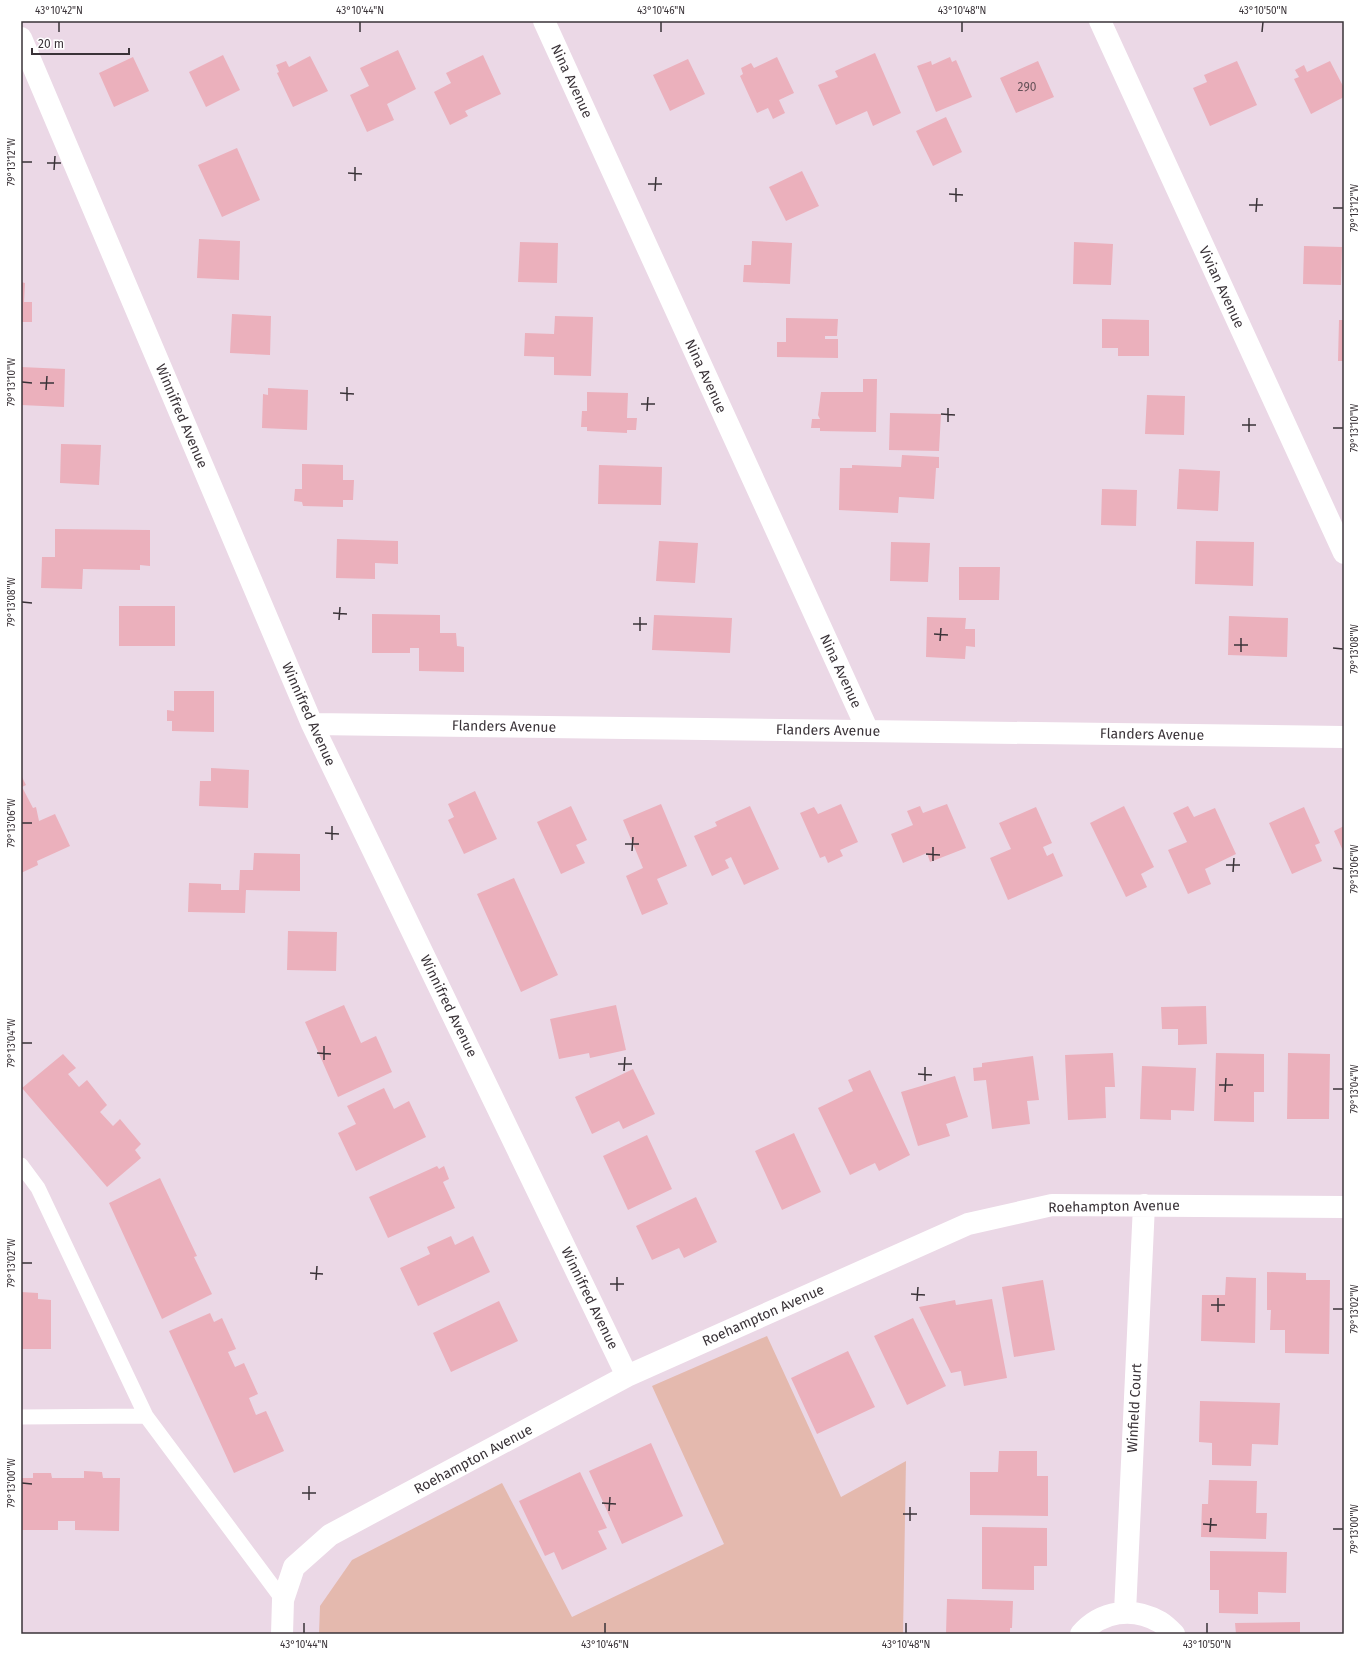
<svg xmlns="http://www.w3.org/2000/svg" width="1365" height="1655" font-family="'Fira Sans',sans-serif">
<style>
.green{fill:#e4b9ae}
.building{fill:#ebb0bc}
.lines{fill:none;stroke-linecap:round;stroke-linejoin:round}
.service{stroke:#fff;stroke-width:15}
.minor{stroke:#fff;stroke-width:22}
.ticks{fill:none;stroke:#3a3338;stroke-width:1.5}
.labels{text-anchor:middle;stroke-width:3;stroke-linejoin:round;paint-order:stroke}
.number-label{font-size:12px;fill:#665259}
.street-label{font-size:14px;fill:#3a3338;stroke:#fff}
.neatline{fill:none;stroke:#3a3338;stroke-width:1.5}
.ticks-label{font-size:10px;text-anchor:middle;fill:#3a3338}
</style>
<rect width="100%" height="100%" fill="#ebd8e6"/>
<path class="green" d="M767 1336 841 1497 906 1461 903 1634H319L320 1606 352 1560 502 1483 572 1617 724 1544 652 1386Z"/>
<path class="building" d="M398 50 416 89 387 104 394 120 367 132 350 95 369 86 360 68Z
M875 53 901 113 873 126 867 111 836 125 818 85 838 77 835 71Z
M223 55 240 90 206 107 189 72Z
M483 55 501 94 465 111 468 116 450 125 434 92 451 83 446 73Z
M310 56 328 91 293 107 277 73 279 72 276 65 286 61 289 67Z
M133 57 149 91 114 107 99 73Z
M777 57 794 93 779 100 785 113 773 119 768 108 757 113 740 76 743 74 741 68 751 63 754 68Z
M950 57 952 62 956 60 972 97 936 112 917 66 931 61 932 65Z
M688 59 705 94 670 111 653 75Z
M1038 61 1054 97 1016 113 1000 78Z
M1237 61 1257 105 1210 126 1193 88 1207 82 1204 75Z
M1330 61 1344 88V97L1311 114 1294 79 1299 77 1295 70 1304 65 1307 72Z
M946 117 962 152 933 166 916 131Z
M237 148 260 200 222 217 198 165Z
M802 171 819 206 786 221 769 187Z
M199 239 240 241 239 280 197 278Z
M752 241 792 243 790 284 743 282 744 265H751Z
M520 242 558 243 557 283 518 282Z
M1074 242 1113 244 1111 285 1073 284Z
M1304 246 1342 247 1341 285 1303 284Z
M21 282 25 283 24 302H32V322H21Z
M232 314 271 316 270 355 230 353Z
M555 316 593 317 591 376 554 375V357L524 356 525 333 554 334Z
M786 318 838 319 837 336H825V339H838V358L777 357V342H786Z
M1102 319 1149 320V356H1118V348H1102Z
M1339 320H1344V361H1338Z
M21 367 65 369 64 407 21 405Z
M863 379H877L876 432 820 431V428H811L812 419H820L818 415 821 392H863Z
M268 388 308 390 307 430 262 428 263 394 268 395Z
M587 392 628 393 627 418H637L636 430H627V433L587 431V427H581L582 411H587Z
M1147 395 1185 396 1184 435 1145 434Z
M890 413 941 414 939 451 889 450Z
M61 444 101 445 99 485 60 483Z
M902 455 939 457V468H936L934 499 899 497 898 513 839 510 840 468H852V465L901 467Z
M302 464 343 465V480H354L353 500H343V507L303 506 302 502 294 501 295 489H302Z
M599 465 662 467 661 505 598 504Z
M1179 469 1220 471 1218 511 1177 509Z
M1102 489 1137 490 1136 526 1101 525Z
M55 529 150 530V566L140 565V570L83 569 82 589 41 588 42 557H55Z
M337 539 398 541V564L375 563V579L336 578Z
M659 541 698 543 695 583 656 581Z
M1196 541 1254 542 1253 586 1195 584Z
M891 542 930 543 928 582 890 581Z
M959 567H1000L999 600H959Z
M119 606H175V646H119Z
M372 614 440 615V633H456L457 646 464 647V672L419 671V648H410V653H372Z
M654 615 732 618 730 653 652 650Z
M1229 616 1288 618 1287 657 1228 655Z
M927 617 966 618 965 629H975V647L966 646 965 659 926 657Z
M174 691H214V732L172 731V721H167V710L174 711Z
M211 768 249 770 248 808 199 806 200 781H211Z
M21 775 26 785 22 787 33 808 36 807 39 821 55 814 70 846 37 861 38 865 21 873Z
M475 791 497 839 464 854 448 820 454 817 448 804Z
M661 804 687 866 657 879 668 904 642 915 626 876 643 868 623 820Z
M841 804 858 842 840 850 843 856 828 863 825 856 820 858 800 813 814 807 818 814Z
M947 804 966 848 930 862 927 853 903 863 891 834 913 825 907 811 920 806 923 813Z
M571 806 587 840 576 845 585 863 561 874 537 822Z
M750 806 779 869 744 885 731 857 725 860 729 868 712 876 694 836 717 826 715 822Z
M1124 806 1154 867 1141 874 1147 887 1126 897 1090 823Z
M1188 806 1194 817 1215 808 1236 854 1205 869 1211 884 1188 894 1168 850 1187 842 1173 813Z
M1036 807 1052 843 1043 847 1047 856 1053 853 1063 876 1008 900 990 858 1011 849 999 823Z
M1304 807 1320 843 1315 845 1322 861 1292 874 1269 823Z
M1344 826V853L1334 831Z
M254 853 300 854V891L246 890 245 913 188 912 189 883 221 884V890H239L240 870H253Z
M514 878 558 975 521 992 477 894Z
M288 931 337 932 336 971 287 970Z
M344 1005 361 1043 376 1036 392 1072 338 1097 305 1022Z
M616 1005 626 1050 590 1058 589 1053 559 1059 550 1019Z
M1206 1006 1207 1044 1178 1045V1029H1162L1161 1007Z
M1113 1053 1115 1087H1105L1106 1118 1068 1120 1065 1055Z
M1216 1053 1264 1054V1092H1254V1122L1214 1121Z
M1288 1053 1330 1054 1329 1119H1287Z
M63 1054 76 1068 68 1074 79 1087 87 1080 107 1105 100 1112 113 1126 120 1119 141 1144 135 1150 141 1158 107 1187 22 1088Z
M1033 1056 1039 1100 1027 1101 1030 1124 992 1129 986 1080 974 1081 973 1068 982 1067V1063Z
M1142 1066 1196 1068 1194 1111 1171 1110V1120L1140 1119Z
M633 1069 655 1114 623 1129 619 1121 592 1134 575 1097Z
M870 1070 910 1155 879 1171 875 1163 850 1175 818 1108 853 1091 848 1080Z
M955 1076 968 1117 946 1124 950 1136 918 1146 901 1092Z
M384 1088 394 1109 409 1101 426 1137 356 1171 338 1133 356 1124 347 1106Z
M794 1133 821 1192 782 1210 755 1151Z
M647 1135 672 1189 628 1210 603 1156Z
M437 1166 439 1169 444 1166 449 1179 443 1182 455 1208 388 1238 369 1197Z
M160 1178 197 1256 194 1257 212 1294 162 1319 109 1203Z
M696 1197 717 1242 684 1258 679 1248 652 1260 636 1226Z
M451 1236 455 1245 473 1236 490 1272 418 1306 400 1268 430 1254 427 1247Z
M1267 1272 1306 1273V1280H1330L1329 1354 1285 1353V1330H1270L1271 1310H1267Z
M1226 1277 1256 1278 1255 1343 1201 1341 1202 1295H1225Z
M1043 1280 1055 1350 1014 1357 1002 1287Z
M21 1292 38 1293V1299L51 1300V1349H21Z
M992 1299 1007 1378 964 1386 961 1371 951 1373 919 1307 955 1300 956 1305Z
M499 1301 518 1341 451 1372 433 1333Z
M210 1313 214 1322 222 1318 236 1349 228 1352 235 1367 244 1363 258 1394 249 1398 256 1415 266 1411 284 1451 234 1473 169 1331Z
M913 1318 946 1386 907 1405 874 1336Z
M848 1351 875 1407 817 1434 791 1378Z
M1200 1401 1280 1403 1278 1445 1252 1444 1251 1466 1212 1465V1443L1199 1442Z
M651 1443 683 1516 622 1544 589 1471Z
M999 1451H1037V1476H1048V1516L970 1515V1472H998Z
M84 1471 102 1472 103 1478H120L119 1531 75 1530V1521H58V1530H22L21 1478H33V1473H51L52 1478H84Z
M580 1472 607 1528 598 1531 607 1549 562 1570 554 1552 545 1556 519 1501Z
M1209 1480 1257 1481 1256 1513H1267L1266 1539 1201 1537 1202 1504H1208Z
M982 1527 1047 1528V1566H1034V1590L982 1589Z
M1210 1551 1287 1552 1286 1593 1258 1592V1614L1219 1613V1590H1210Z
M947 1599 1013 1601 1012 1628H1010V1634H946Z
M1300 1622V1634H1236L1235 1623Z"/>
<g class="lines">
<path class="service" d="M21 1165 38 1188 146 1416 283 1600
M21 1417 146 1416"/>
<path class="minor" d="M544 21 868 731
M1100 21 1344 553
M21 38 312 724 627 1376
M312 724 1344 737
M1125 1612 1144 1205
M282 1634 283 1600 294 1567 330 1535 627 1376 968 1224 1052 1205 1344 1207
M1081 1634C1101 1611 1133 1606 1160 1622 1165 1625 1170 1630 1174 1634"/>
</g>
<path class="ticks" d="M59 32V22M360 32V22M661 32V22M962 32V22M1262 32 1263 22M22 162H32M47 163H61M54 170 55 156M348 173 362 174M355 181V167M648 184H662M655 191 656 177M949 194 963 195M956 202V188M1249 205H1263M1333 208H1343M1256 212 1257 198M22 382 32 383M40 383H54M46 390 47 376M340 393 354 394M347 401V387M641 404H655M647 411 648 397M941 414 955 415M948 422V408M1242 425H1256M1333 428H1343M1249 432V418M22 602 32 603M333 613 347 614M339 620 340 607M633 624H647M640 631V617M934 634 948 635M940 641 941 628M1234 645H1248M1333 648 1343 649M1241 652V638M22 823H32M325 833 339 834M332 840V826M625 844H639M632 851 633 837M926 854 940 855M933 861V847M1226 865H1240M1333 868 1343 869M1233 872 1234 858M22 1043H32M317 1053 331 1054M324 1060V1046M618 1064H632M624 1071 625 1057M918 1074 932 1075M925 1081V1067M1219 1085H1233M1333 1089H1343M1225 1092 1226 1078M22 1263H32M310 1273 323 1274M316 1280 317 1266M610 1284H624M617 1291V1277M911 1294 925 1295M917 1301 918 1287M1211 1305H1225M1333 1309H1343M1218 1312V1298M22 1483 32 1484M302 1493H316M309 1500V1486M602 1503 616 1504M609 1511 610 1497M903 1514H917M910 1521V1507M1203 1524 1217 1525M1333 1529H1343M1210 1532 1211 1518M304 1633V1623M605 1633V1623M906 1633V1623M1207 1633V1623"/>
<g class="labels">
<g class="number-label">
<text x="1027" y="91">290</text>
</g>
<g class="street-label">
<text transform="translate(572 81) rotate(65)" y="5">Nina Avenue</text>
<text transform="translate(1222 287) rotate(65)" y="5">Vivian Avenue</text>
<text transform="translate(706 376) rotate(65)" y="5">Nina Avenue</text>
<text transform="translate(182 416) rotate(67)" y="5">Winnifred Avenue</text>
<text transform="translate(841 671) rotate(65)" y="5">Nina Avenue</text>
<text transform="translate(309 714) rotate(66)" y="5">Winnifred Avenue</text>
<text transform="translate(504 726) rotate(1)" y="5">Flanders Avenue</text>
<text transform="translate(828 730) rotate(1)" y="5">Flanders Avenue</text>
<text transform="translate(1152 734) rotate(1)" y="5">Flanders Avenue</text>
<text transform="translate(449 1006) rotate(64)" y="5">Winnifred Avenue</text>
<text transform="translate(1114 1206) rotate(-1)" y="5">Roehampton Avenue</text>
<text transform="translate(590 1298) rotate(64)" y="5">Winnifred Avenue</text>
<text transform="translate(763 1315) rotate(-24)" y="5">Roehampton Avenue</text>
<text transform="translate(1134 1408) rotate(-87)" y="5">Winfield Court</text>
<text transform="translate(473 1459) rotate(-28)" y="5">Roehampton Avenue</text>
</g>
</g>
<rect width="1365" height="1655" fill="none" stroke="#ffffff" stroke-width="44"/>
<path d="M32 48v6h97v-6" fill="none" stroke="#3a3338" stroke-width="2"/>
<text x="38" y="48" font-size="12" fill="#3a3338" stroke="#ffffff" stroke-width="3" paint-order="stroke">20 m</text>
<rect x="22" y="22" width="1321" height="1611" class="neatline"/>
<g class="ticks-label">
<text x="59" y="14">43°10'42"N</text>
<text x="360" y="14">43°10'44"N</text>
<text x="661" y="14">43°10'46"N</text>
<text x="962" y="14">43°10'48"N</text>
<text x="1263" y="14">43°10'50"N</text>
<text transform="translate(11 162) rotate(-90)" y="4">79°13'12"W</text>
<text transform="translate(1354 208) rotate(-90)" y="4">79°13'12"W</text>
<text transform="translate(11 382) rotate(-90)" y="4">79°13'10"W</text>
<text transform="translate(1354 428) rotate(-90)" y="4">79°13'10"W</text>
<text transform="translate(11 602) rotate(-90)" y="4">79°13'08"W</text>
<text transform="translate(1354 649) rotate(-90)" y="4">79°13'08"W</text>
<text transform="translate(11 823) rotate(-90)" y="4">79°13'06"W</text>
<text transform="translate(1354 869) rotate(-90)" y="4">79°13'06"W</text>
<text transform="translate(11 1043) rotate(-90)" y="4">79°13'04"W</text>
<text transform="translate(1354 1089) rotate(-90)" y="4">79°13'04"W</text>
<text transform="translate(11 1263) rotate(-90)" y="4">79°13'02"W</text>
<text transform="translate(1354 1309) rotate(-90)" y="4">79°13'02"W</text>
<text transform="translate(11 1483) rotate(-90)" y="4">79°13'00"W</text>
<text transform="translate(1354 1529) rotate(-90)" y="4">79°13'00"W</text>
<text x="304" y="1648">43°10'44"N</text>
<text x="605" y="1648">43°10'46"N</text>
<text x="906" y="1648">43°10'48"N</text>
<text x="1207" y="1648">43°10'50"N</text>
</g>
</svg>
